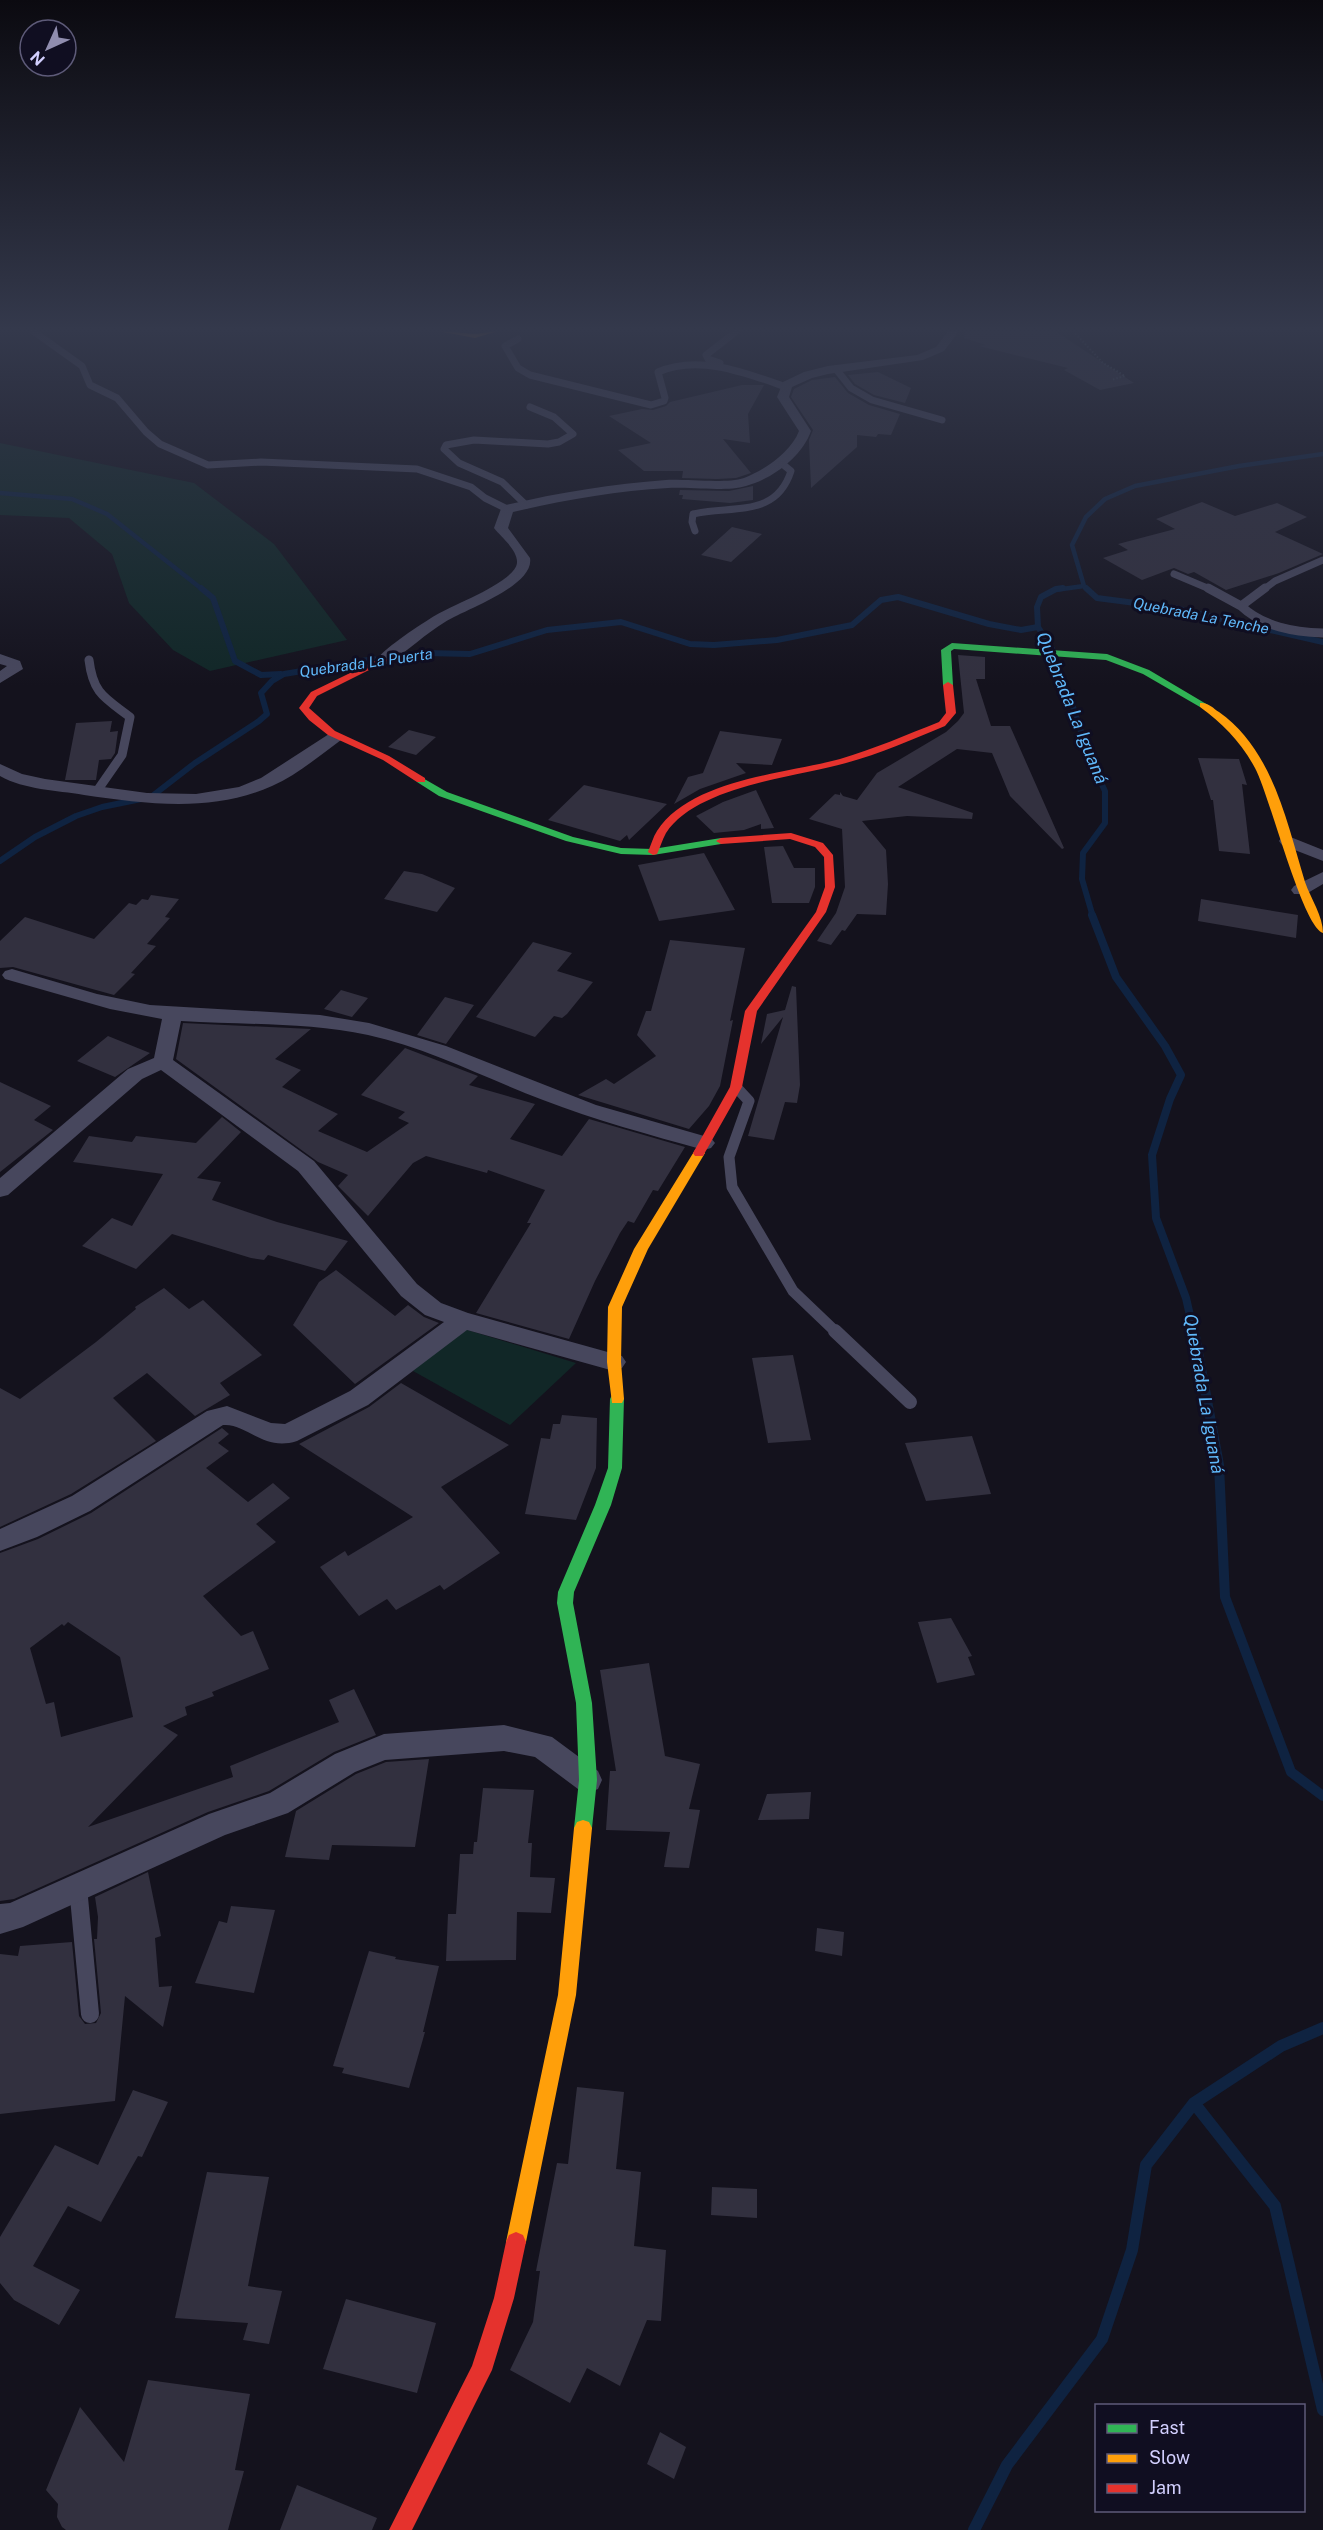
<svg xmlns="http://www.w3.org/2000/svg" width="1323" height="2530" font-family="'Public Sans',sans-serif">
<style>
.green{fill:#112727}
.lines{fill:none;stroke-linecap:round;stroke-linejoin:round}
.stream-far4{stroke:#0f2341;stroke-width:4.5}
.stream-far3{stroke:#0f2341;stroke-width:6}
.stream-far2{stroke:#0f2341;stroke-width:8}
.stream-far1{stroke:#0f2341;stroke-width:10}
.stream{stroke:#0f2341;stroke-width:12}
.building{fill:#32303f;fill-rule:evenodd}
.path{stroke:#495864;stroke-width:2;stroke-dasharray:1.5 2;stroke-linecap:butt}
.lane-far4{stroke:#47475d;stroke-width:7}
.lane-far3{stroke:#47475d;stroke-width:9}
.lane-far2{stroke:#47475d;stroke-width:11}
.lane-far1{stroke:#47475d;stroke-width:14}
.lane{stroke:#47475d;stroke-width:18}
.street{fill:#47475d;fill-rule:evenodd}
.fast{fill:#30b455;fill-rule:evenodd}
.slow{fill:#ff9f0a;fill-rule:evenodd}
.jam{fill:#e5322d;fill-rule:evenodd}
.labels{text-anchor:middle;stroke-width:6;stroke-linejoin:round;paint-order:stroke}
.far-water-label{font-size:15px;font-style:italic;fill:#60b9fb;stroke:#100e21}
.water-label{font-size:18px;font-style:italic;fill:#60b9fb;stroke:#100e21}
</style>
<rect width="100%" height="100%" fill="#14121d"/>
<path class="green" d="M0 443 194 483 274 544 347 640 210 671 173 650 129 603 112 554 69 518 0 515Z
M461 1328 576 1363 510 1425 413 1371Z"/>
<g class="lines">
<path class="stream-far4" d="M0 493 72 499 107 514 203 590
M1084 586 1088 590
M1055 590 1084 586 1072 545 1086 517 1105 499 1135 486 1239 466 1323 454"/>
<path class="stream-far3" d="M201 588 213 598 235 661 261 675 281 674
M1063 588 1056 589 1041 597 1037 607 1038 627 1052 649 1053 661 1073 707 1091 762 1105 791V823L1083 853 1082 879 1093 917
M1086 588 1097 598 1174 608 1323 642
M390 657 425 653 470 654 547 630 621 622 690 644 714 645 777 640 852 625 881 600 898 597 989 624 1021 630 1038 627
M0 861 35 837 76 816 102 807 151 797 195 763 259 721 267 714 261 693 272 681 284 674 374 659"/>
<path class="stream-far2" d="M1092 915 1116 977 1165 1046 1181 1075 1170 1099 1152 1155 1156 1218 1186 1298 1194 1333"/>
<path class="stream-far1" d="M1194 1331 1219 1465 1225 1597 1291 1772 1323 1796"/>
<path class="stream" d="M1194 2103 1275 2206 1323 2410
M974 2530 1007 2465 1102 2339 1132 2250 1146 2165 1194 2103 1281 2046 1323 2028"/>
</g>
<path class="building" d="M965 331H1055L1134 383 1100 390 1064 370 1068 368 979 346 986 345 964 338Z
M878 372 911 388 905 403 874 395 855 384 848 375Z
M835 377 848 393 869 405 900 414 891 435 878 434 876 437 857 435V447L811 488 809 440 813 430 791 397 794 389 812 380Z
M742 385H764L748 414 750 443 723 439 751 473 736 478 717 479 682 478 683 471H644L618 450 651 443 609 416 642 409 653 410 666 406 670 402Z
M753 486V500L730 503 682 499 683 495H679L680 490 729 491Z
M1202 502 1235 516 1277 503 1307 517 1275 532 1323 554 1279 573 1226 590 1194 572 1188 574 1174 568 1142 580 1103 558 1128 550 1118 544 1175 529 1156 519Z
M732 527 762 534 731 562 701 555Z
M958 655 985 657V679H976L991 726H1010L1064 848 1062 849 1010 796 992 753 957 749 898 787 973 813 972 819 907 816 862 821 886 850 888 884 886 915 857 914 845 931 842 930 831 945 817 941 836 913 845 887 842 829 809 819 835 794 840 795V792L843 796 857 800 877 773 946 732 958 721 964 713Z
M112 721 110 732 118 731 115 753 111 759 99 760 96 780H65L76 723Z
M409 730 436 737 416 755 388 747Z
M720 731 782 739 772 765 736 763 746 773 700 789 674 804 688 777 703 773Z
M1198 758 1239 759 1247 785 1242 784 1250 854 1219 851 1213 800H1211Z
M584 785 667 804 629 840 627 835 620 841 548 820Z
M756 790 774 828 761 829V824L744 830 714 833 696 816 723 802Z
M783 846 794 868H815V887L809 903H772L764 847Z
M704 853 735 910 659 921 638 865Z
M404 871 422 874 455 888 437 912 384 899Z
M151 895 179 899 165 917 170 918 147 944 156 946 131 973 135 974 114 995 13 967 0 968V941L25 917 94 939 129 903 136 905 142 899 148 900Z
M1201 899 1298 915 1296 938 1198 921Z
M670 940 745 948 730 1021 733 1020 720 1086 709 1106 689 1129 578 1095 606 1079 614 1084 656 1056 637 1035 646 1011H651Z
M533 942 572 953 557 971 593 982 567 1014 562 1018 554 1016 535 1037 476 1017Z
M792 986 796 987 800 1085 797 1103 785 1102 774 1140 748 1136 783 1017 761 1044 767 1014 785 1010Z
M341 990 368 998 352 1017 324 1009Z
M445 997 474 1005 446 1044 417 1035Z
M183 1023 311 1029 275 1059 301 1070 282 1087 338 1114 318 1131 367 1152 409 1123 398 1118 405 1112 361 1095 405 1048 478 1076 469 1085 535 1104 510 1139 562 1156 589 1119 685 1147 658 1191 653 1190 634 1223 628 1221 620 1233 595 1281 569 1339 476 1313 531 1223H527L545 1190 488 1170 487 1173 426 1156 413 1163 368 1216 338 1186 348 1175 318 1162 176 1059Z
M108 1036 150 1053 115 1077 77 1061Z
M0 1082 51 1106 34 1120 53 1130 0 1172Z
M222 1117 241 1132 197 1178 221 1182 212 1200 277 1222 348 1241 325 1271 268 1255 264 1260 251 1258 172 1234 136 1269 82 1246 112 1218 132 1226 163 1174 73 1162 89 1136 132 1142 136 1136 196 1143Z
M336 1270 395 1316 408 1305 424 1317 439 1323 355 1384 293 1325 319 1282Z
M164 1288 189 1309 203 1300 262 1355 220 1383 230 1395 195 1416 147 1373 113 1398 156 1441 71 1494 0 1527V1388L20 1399 96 1342 136 1309 135 1307Z
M793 1355 811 1440 768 1443 752 1358Z
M401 1383 509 1445 441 1487 500 1553 444 1590 440 1585 396 1610 387 1599 359 1616 320 1567 345 1551 348 1556 413 1517 299 1444 369 1407Z
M562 1415 597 1418 596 1468 576 1520 525 1514 541 1438 550 1439 553 1424H560Z
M222 1428 229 1434 218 1443 229 1451 206 1468 248 1502 273 1483 290 1498 256 1524 276 1542 203 1596 241 1636 253 1631 269 1669 212 1692 214 1696 185 1707 187 1715 163 1726 178 1735 88 1827 233 1777 230 1766 339 1722 329 1700 354 1689 376 1735 334 1752 269 1791 208 1812 14 1899 0 1901V1553L38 1539 91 1513ZM68 1622 120 1657 133 1717 61 1737 54 1702 46 1704 30 1648 62 1624 64 1626Z
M972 1436 991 1494 926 1501 905 1443Z
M951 1618 972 1656 968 1657 975 1675 937 1683 918 1622Z
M649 1663 665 1756 700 1764 689 1809 700 1810 689 1868 664 1867 670 1832 606 1830 610 1771H616L600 1670Z
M429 1759 415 1847 332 1845 329 1860 285 1857 296 1811 356 1774 386 1762Z
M483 1788 534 1790 528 1843H532L530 1877 555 1878 551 1913 517 1912 516 1960 446 1961 448 1914H456L460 1854H473L474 1842H477Z
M811 1792 809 1819 758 1820 767 1794Z
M148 1872 161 1936 155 1938 159 1987 172 1986 163 2027 125 1996 115 2101 0 2114V1954L18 1956 20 1946 72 1942 79 2016 85 2024 96 2023 101 2013 94 1939H97L98 1917 95 1897Z
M231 1906 275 1910 254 1993 195 1983 219 1921 227 1923Z
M817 1928 844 1932 842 1956 815 1951Z
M369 1951 396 1957 395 1959 439 1966 423 2032H425L409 2088 342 2073 344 2068 333 2066Z
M577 2087 624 2092 616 2169 641 2172 634 2246 666 2250 661 2321 647 2320 620 2386 587 2368 570 2403 510 2370 533 2322 540 2271H536L557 2163 568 2164Z
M133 2090 168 2102 142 2157 138 2156 101 2222 68 2206 33 2266 80 2290 59 2325 14 2300 0 2283V2237L55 2145 98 2165Z
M207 2172 269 2177 248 2286 282 2291 269 2344 243 2340 248 2323 175 2318Z
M712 2187 757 2189V2218L711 2215Z
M346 2299 436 2323 417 2393 323 2369Z
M148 2380 250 2394 235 2470 244 2471 228 2530H66L62 2527 57 2517 58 2504 46 2490 80 2407 124 2462Z
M660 2432 686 2447 674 2479 647 2464Z
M297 2485 377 2518 372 2530H280Z"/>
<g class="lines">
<path class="path" d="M1073 331 1103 363 1125 376 1111 380"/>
<path class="lane-far4" d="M33 331 82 366 90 385 117 398 146 432 160 444 208 465 261 462 417 469 471 487 485 498 507 509
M518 339 505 346 518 368 530 375 651 405 664 401 665 398 658 372C699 354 746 373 786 387
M720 363 708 359 706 355 737 331
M836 369 851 388 872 400 942 420
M526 505 502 482 459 463 444 449 446 445 474 440 548 444 559 442 573 434 554 417 530 407
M695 531 692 522 693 514C733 505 776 518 791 471L780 462
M1174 574 1212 590
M1263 590 1275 581 1323 560"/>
<path class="lane-far3" d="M1208 588 1241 606
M1265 588 1241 606C1263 627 1294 632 1323 633
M89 660C93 694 105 698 130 717L122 755 97 791"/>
<path class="lane-far2" d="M736 1087 749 1101 729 1157 732 1187 793 1291 837 1333"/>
<path class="lane-far1" d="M835 1331 910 1402"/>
<path class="lane" d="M78 1887 90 2014"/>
<path class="street" d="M948 331H959L944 351 923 360 828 374 812 378 792 387 789 397 811 431C802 457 772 479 746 486 726 492 690 487 668 488 616 491 564 500 513 512L508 528 530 558C535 586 464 610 445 622 425 634 409 650 389 663L384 665 376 660C386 647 421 624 436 615 452 605 515 582 517 563 518 550 501 537 494 528L502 506C556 493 611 484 666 480 687 479 726 484 744 478 765 470 791 452 799 431L777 397 783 382 804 372 828 366 917 355 936 347Z
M0 654 20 661 23 669 0 683V671L7 666 0 664Z
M335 732 343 737 341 740C319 756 297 775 272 786 212 813 147 804 84 795 56 790 25 790 0 776V764L22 774 45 779 147 793 196 794 239 787 261 778 329 734Z
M1288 836 1323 850V861L1282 845 1279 841 1282 837Z
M1323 872V884L1306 894H1294L1291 890 1294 886Z
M12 969 97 994 150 1005 320 1015 369 1023 446 1046 596 1105 711 1138 715 1143 711 1148 704 1150C650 1135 595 1120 543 1100 485 1078 428 1048 368 1035 306 1022 244 1025 181 1021L173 1060 314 1161 417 1284 441 1303 468 1313 622 1356 626 1362 622 1368 614 1371 467 1330 368 1405 297 1441C263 1452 247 1423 223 1425L90 1511 37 1537 0 1551V1529L72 1496 207 1411 227 1406 271 1423 285 1424 350 1391 444 1322 425 1315 401 1296 298 1171 161 1070 142 1079 8 1195 0 1197V1178L128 1069 154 1058 162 1019 110 1009 5 979 2 975 5 971Z
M504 1725 552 1737 598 1771 602 1780 598 1789 588 1793 578 1789 535 1757 504 1751 385 1760 355 1772 288 1813 225 1835 23 1927 0 1934V1904L10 1903 209 1814 270 1793 335 1754 384 1734Z"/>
<path class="fast" d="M952 643 1107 654 1149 670 1208 705 1200 707 1143 674 1106 660 954 649 951 651 953 685 948 688 943 685 941 650Z
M421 777 447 792 573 837 621 848 653 849 721 838 726 841 721 844 653 855 621 854 566 841 439 796 417 782V778Z
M617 1393 622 1395 624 1399 622 1468 611 1505 574 1592 573 1603 592 1703 597 1780 592 1828 589 1834 583 1836 577 1834 574 1828 579 1780 576 1703 557 1603 558 1592 595 1505 608 1468 610 1399 612 1395Z"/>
<path class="slow" d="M438 331 475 334 498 331 475 338Z
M1200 703C1208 702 1213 708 1219 712 1273 750 1287 823 1305 882 1311 899 1323 916 1323 933 1302 926 1270 796 1255 768 1241 742 1223 724 1200 707Z
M699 1149 705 1153 648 1249 622 1307 621 1362 624 1399 622 1403H612L607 1362 608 1307 634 1249 695 1150Z
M583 1820 589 1822 592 1828 576 1995 526 2242 523 2249 516 2252 509 2249 506 2242 558 1995 574 1828 577 1822Z"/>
<path class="jam" d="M381 658 389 660 317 696 309 708 335 731 389 756 425 778V782H417L383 760 328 735 309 720 299 708 311 692Z
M948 682 953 685 956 713 945 726C913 739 880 754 846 763 796 777 697 786 666 833 662 840 660 848 657 854L653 855 648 852C651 845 653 837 657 831 691 779 785 774 840 759 874 749 906 735 939 722L946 713 943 685Z
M791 833 823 843 833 855 835 887 826 912 757 1011 742 1087 703 1156H695L693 1153 730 1087 745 1011 816 912 825 887 824 857 815 847 790 839 721 844 716 841 721 838Z
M516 2232 523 2235 526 2242 514 2298 492 2370 412 2530H389L472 2366 494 2298 506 2242 509 2235Z"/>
</g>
<linearGradient id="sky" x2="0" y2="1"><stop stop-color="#0b0a10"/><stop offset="0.48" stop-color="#34394c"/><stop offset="1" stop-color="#34394c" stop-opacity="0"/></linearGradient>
<rect width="1323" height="686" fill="url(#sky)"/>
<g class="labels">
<g class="far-water-label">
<text transform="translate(1201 616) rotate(11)" y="5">Quebrada La Tenche</text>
<text transform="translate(366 663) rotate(-8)" y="5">Quebrada La Puerta</text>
</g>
<g class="water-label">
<text transform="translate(1072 708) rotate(68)" y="6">Quebrada La Iguaná</text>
<text transform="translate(1204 1394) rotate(80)" y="6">Quebrada La Iguaná</text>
</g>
</g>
<rect x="1095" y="2404" width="210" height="108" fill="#100e21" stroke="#5e5b79" stroke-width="1.5"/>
<rect x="1107" y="2424" width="30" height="9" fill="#30b455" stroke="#5e5b79" stroke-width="1.5"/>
<text x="1149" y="2434" font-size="18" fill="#d2cffe">Fast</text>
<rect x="1107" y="2454" width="30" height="9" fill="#ff9f0a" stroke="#5e5b79" stroke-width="1.5"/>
<text x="1149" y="2464" font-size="18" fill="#d2cffe">Slow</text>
<rect x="1107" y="2484" width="30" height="9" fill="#e5322d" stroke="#5e5b79" stroke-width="1.5"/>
<text x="1149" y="2494" font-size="18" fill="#d2cffe">Jam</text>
<g transform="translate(48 48) rotate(225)"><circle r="28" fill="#100e21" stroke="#5e5b79" stroke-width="1.5"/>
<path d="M0-4.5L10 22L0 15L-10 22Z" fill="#908daf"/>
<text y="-9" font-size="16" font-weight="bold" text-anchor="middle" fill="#d2cffe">N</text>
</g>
</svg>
